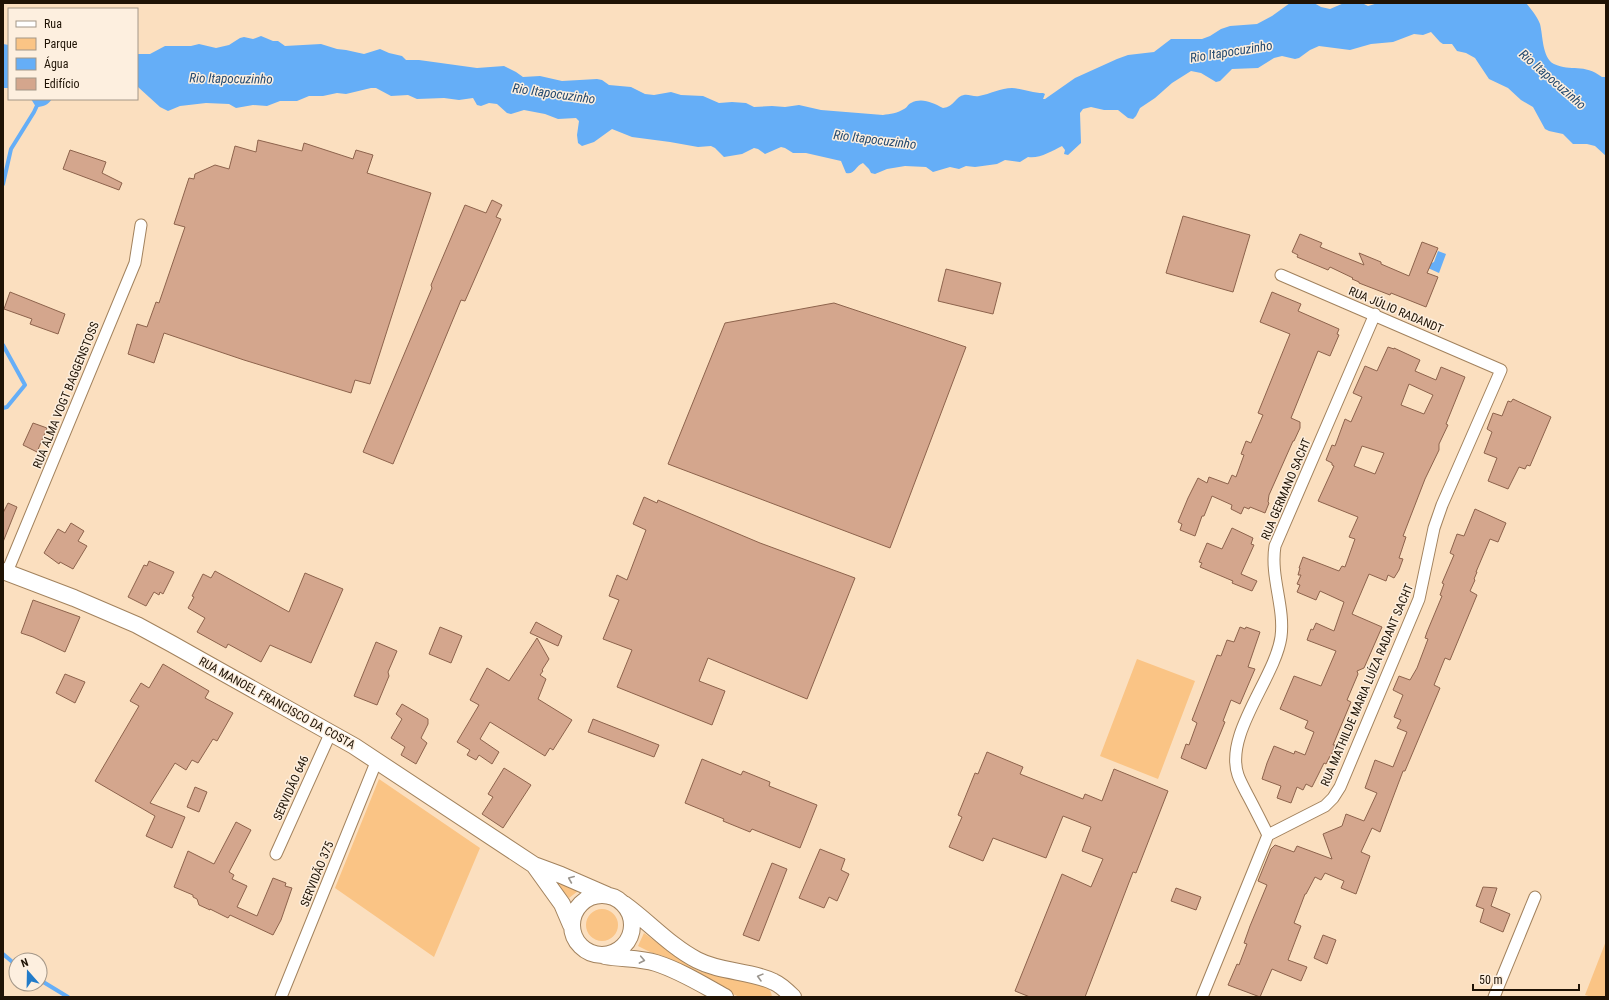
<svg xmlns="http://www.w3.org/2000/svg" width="1609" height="1000" font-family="'Roboto Condensed',sans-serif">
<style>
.green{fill:#fac485}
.water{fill:#65aef7}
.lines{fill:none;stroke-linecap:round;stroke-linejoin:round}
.stream{stroke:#65aef7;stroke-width:4}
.building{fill:#d4a68d;stroke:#8d634c;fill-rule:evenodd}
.minor-casing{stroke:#a2825d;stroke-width:13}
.secondary-casing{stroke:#a2825d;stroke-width:18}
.minor{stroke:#fff;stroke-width:11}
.secondary{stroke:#fff;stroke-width:16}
.oneway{stroke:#9a958e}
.labels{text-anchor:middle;stroke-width:3;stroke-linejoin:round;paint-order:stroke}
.street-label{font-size:12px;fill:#1f1305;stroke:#fdefdf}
.water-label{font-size:13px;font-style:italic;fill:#23496f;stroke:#fdefdf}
</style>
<rect width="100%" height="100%" fill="#fbdfbf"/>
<path class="green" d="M1137 659 1195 681 1158 779 1100 756Z
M379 779 480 848 434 957 335 888Z
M550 876 578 891 569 898Z
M586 925a16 16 0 1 1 32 0a16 16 0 1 1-32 0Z
M644 933 689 966 701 972 763 985C769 988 771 990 772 997H740L735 995 663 956 650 952 638 946Z
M1606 941V997H1592L1585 995Z"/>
<path class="water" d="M1290 3H1314L1321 7 1330 9 1344 3H1362L1368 6 1378 3H1526C1531 9 1537 16 1540 24 1543 35 1542 58 1554 64 1571 72 1584 63 1602 77H1606V156L1595 146 1587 144H1573L1563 134 1549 131 1545 129 1533 107 1521 100 1508 88 1489 79 1475 58 1466 53 1457 51 1452 44H1443L1440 42 1431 32 1423 35 1414 34 1393 42 1371 44 1350 50 1319 46 1310 50 1299 58 1295 59 1282 56 1274 58 1258 68 1232 69 1220 81 1216 82 1201 73 1191 71 1172 83 1155 98 1140 108 1136 116 1133 119 1128 118 1118 110H1104L1091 107 1083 109 1080 113 1081 143 1068 155 1064 154 1065 150 1062 146C1052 151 1039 159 1028 157L1020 162 1005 160 997 164 975 167 966 166 959 169 950 167 933 172 926 167 905 166 887 169 875 174 871 173 869 169 863 163C855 166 855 175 846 173L841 161 806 153H793L785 148 781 147 765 154 758 149 754 148 742 154 724 157 715 148 711 146 698 147 670 142 632 137 612 129 594 142 582 146 578 143 577 135 579 121 576 118 558 119 545 114 524 110 511 114 507 113 497 104 489 103 481 106 477 105 473 98 459 100 444 98 417 99 408 95 391 96 376 88H371L346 94 337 93 323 96H309L297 101H280L267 106 253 105 236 108 229 104 206 103 180 106 168 111 160 107 138 87 137 88V54H150L165 46H191L199 44 216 48 229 45 240 38 244 37 253 39 261 36 273 41H278L285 46 321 44 337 49 346 50 364 54 380 49 389 53 402 56 406 60H419L477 68 504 66 516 72 523 77 540 76 562 81 597 79 602 80 609 85 631 87 645 94 654 95 671 92 681 95 703 96 719 103 732 102 746 103 754 107 772 106 785 107 799 105 821 110 883 115C890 114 898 113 904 109 907 108 908 104 911 103 922 97 933 103 943 108 954 107 956 96 964 95 968 94 974 97 979 96 990 94 1001 88 1012 88 1023 89 1033 93 1043 93L1045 94 1043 99H1045L1075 78 1117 59 1128 55 1154 52 1171 39H1202L1210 36 1221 29 1230 26 1257 24 1272 16Z
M3 44 9 45V88H3Z
M31 99H52C48 105 43 107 36 107Z
M1438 251 1446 254 1439 273 1428 268 1429 264 1434 262Z"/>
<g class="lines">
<path class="stream" d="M3 184 11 149 34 112 40 99
M3 345 25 385 7 407 3 408
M3 954 16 965
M40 980 68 997"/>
</g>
<path class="building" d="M258 140 302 151 304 143 353 159 356 150 373 155 367 173 431 193 370 384 355 380 351 393 244 360 164 333 154 363 128 354 137 324 147 327 156 302 159 303 185 227 174 224 189 178 194 179 195 174 215 165 229 169 235 146 256 152Z
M70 150 106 162 102 173 122 183 119 190 63 169Z
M492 200 502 205 496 217 501 219 465 301 461 300 393 464 363 452 432 288 431 285 465 205 486 213Z
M1183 216 1250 235 1233 292 1166 273Z
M1300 234 1322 243 1320 247 1364 265 1359 253 1381 262V264L1409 276 1422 242 1438 248 1427 273 1438 277 1426 307 1391 293 1390 295 1359 283V282L1352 279 1353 278 1330 267 1328 270 1297 257 1298 255 1292 252Z
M946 269 1001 283 993 314 938 301Z
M10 292 65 314 58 334 30 324 32 319 4 309Z
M1272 292 1301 304 1298 311 1339 329 1337 334 1339 335 1330 356 1318 351 1291 418 1300 422V428L1294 441H1293L1269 495 1268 502 1269 503 1265 513 1250 507 1249 509 1244 507 1241 514 1231 509 1232 505 1212 496 1204 516H1202L1195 536 1180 530 1182 524 1178 522 1188 498 1198 478 1207 483 1209 477 1228 484 1232 475 1236 477 1244 455 1241 454 1246 441 1251 443 1263 415 1258 413 1290 334 1260 322Z
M834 303 966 347 890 548 668 464 725 323Z
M1388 347 1394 349V348L1420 360 1415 371 1436 380 1441 367 1465 377 1446 424 1448 425 1439 444V450L1425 479 1403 536 1406 537 1399 558 1403 559 1399 570 1394 578 1388 575 1386 581 1369 574 1352 614 1382 627 1364 668 1357 671 1358 674 1347 700 1351 702 1333 745H1335L1331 756H1330L1326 764 1324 763 1312 787 1306 784 1303 790 1297 787 1291 803 1277 798 1281 786 1262 779 1267 763 1274 746 1294 754 1295 751 1305 755 1314 732 1305 728 1308 721 1280 709 1294 676 1321 686 1336 651 1307 640 1311 629 1313 630 1316 623 1334 631 1344 602 1320 591 1316 600 1297 592 1300 585 1297 584 1301 575H1298L1300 568H1299L1303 557 1339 571 1342 566 1345 567 1355 539 1349 537 1358 517 1318 501 1334 466 1332 465V463L1326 460 1332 445 1335 446 1345 419 1351 422 1362 397 1353 393 1365 366 1377 371ZM1409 384 1433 395 1424 414 1401 405ZM1362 446 1384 453 1375 474 1354 466Z
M1513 399 1551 417 1530 466 1527 465 1525 469 1519 467 1508 489 1488 481 1497 458 1484 453 1492 432 1487 429 1493 413 1502 416 1508 401 1511 402Z
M33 423 47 428 37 452 23 445Z
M644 497 657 503 658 500 760 543 855 578 807 699 708 658 699 681 725 691 712 725 617 687 632 650 603 639 619 600 609 596 617 575 627 580 646 530 633 524Z
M8 503 17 507 3 542V513Z
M1475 509 1506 523 1498 542 1490 539 1476 572H1477L1474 579 1475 580 1470 591 1477 595 1450 660 1445 658 1434 685 1440 688 1405 771H1403L1380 832 1372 828 1361 852 1370 856 1356 894 1341 888 1344 881 1325 873 1321 880 1315 877 1306 894H1305L1294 923 1301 926 1288 960 1307 967 1301 981 1272 969 1260 997 1228 985 1237 964 1239 965 1247 944 1244 943 1250 926 1267 885 1258 881 1271 849 1275 845 1294 852 1297 846 1332 859 1323 834 1342 826 1346 814 1364 821 1377 793 1365 788 1375 760 1393 767 1407 732 1397 728 1401 720 1394 717 1403 695 1393 690 1399 676 1410 680 1417 668 1428 639 1425 638 1427 632 1442 596 1440 595 1444 584 1442 583 1454 555 1450 553 1457 534 1464 536Z
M71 523 84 531 78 541 87 546 73 569 60 562 59 564 44 553 58 529 65 533Z
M1232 528 1253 538 1251 544 1254 545 1241 574 1257 581 1252 591 1232 583 1233 581 1200 567 1202 563 1199 562 1207 543 1222 549Z
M149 561 174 572 163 594 160 592 159 595 154 592 146 606 128 597 144 565 147 566Z
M215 571 289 612 305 573 343 589 311 663 270 645 261 662 228 644 226 648 197 632 205 618 188 608 194 597 192 596 203 574 211 578Z
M33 600 80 617 65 652 33 637 21 633Z
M536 622 562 636 558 646 530 633Z
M440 627 462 636 451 663 429 654Z
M1240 627 1245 629 1246 627 1260 632 1248 667 1255 669 1240 704 1231 700 1223 721 1225 722 1206 769 1181 758 1186 744 1189 745 1197 723 1192 720 1217 655 1221 656 1227 640 1234 642Z
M537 638 549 659 542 670 543 671 540 675 546 679 538 699 572 720 553 750 550 748 545 756 490 722 480 739 499 752 492 764 479 755 476 760 467 755 470 750 457 742 479 705 470 700 487 668 509 681Z
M376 642 397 651 388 672 389 676 377 705 354 696Z
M163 664 209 691 205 698 233 713 217 741 213 739 198 763 192 760 186 770 175 763 150 803 185 817 172 848 146 836 155 816 95 781 139 706 130 701 141 683 149 688Z
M65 674 85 682 75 703 56 693Z
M402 704 428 719V724L421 738 427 743 416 764 401 755 405 747 391 738 402 719 396 714Z
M593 719 659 745 654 757 588 732Z
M987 752 1023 767 1020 774 1083 799 1085 794 1102 801 1114 769 1168 791 1136 873 1133 872 1085 997H1030L1015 991 1062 874 1091 887 1103 859 1082 851 1091 827 1063 816 1046 858 993 838 983 861 949 847 962 817 958 815 975 773 978 774Z
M702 759 741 775 743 771 770 782 769 786 817 805 800 848 752 829 750 832 723 821 724 819 685 803Z
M504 768 531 785 503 828 482 814 493 797 488 794Z
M195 787 207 792 199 812 187 807Z
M236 822 251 830 229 872 234 875 232 879 247 886 237 907 257 916 273 878 286 883 285 886 292 888 281 920 273 935 230 915 228 918 210 909V910L199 905 197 899 193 897V895L174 887 188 851 214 864Z
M820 849 845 859 841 870 849 874 837 901 829 897 824 908 799 898Z
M772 863 787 869 759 941 743 935Z
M1483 887 1497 888 1491 906 1510 914 1503 932 1480 922 1484 909 1476 906Z
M1176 888 1201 897 1196 910 1171 901Z
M1323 935 1336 940 1327 964 1314 958Z"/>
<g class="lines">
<defs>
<path id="minor" d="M7 572 135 263 141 225
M1268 835C1261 821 1254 807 1247 794 1244 788 1240 781 1238 775 1224 734 1275 678 1281 637 1285 607 1270 577 1275 546L1375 314
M276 854 331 732
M281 997 377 760
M1202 997 1268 835 1325 806 1333 798 1340 787 1419 599 1434 528 1442 505 1501 370 1281 275
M1494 997 1535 897"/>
<path id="secondary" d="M3 571 74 598 137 625 172 644 354 746 534 865 561 875 607 895
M534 865 562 904 571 925
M572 925a30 30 0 1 1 60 0a30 30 0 1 1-60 0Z
M624 904C649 922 670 946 697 960 722 973 750 970 774 982 781 985 787 991 793 997
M605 956C622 959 640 958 656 963 681 971 703 985 725 997"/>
</defs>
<use href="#minor" class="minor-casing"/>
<use href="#secondary" class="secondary-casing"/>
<use href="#minor" class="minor"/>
<use href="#secondary" class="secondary"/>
</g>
<defs><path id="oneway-chevron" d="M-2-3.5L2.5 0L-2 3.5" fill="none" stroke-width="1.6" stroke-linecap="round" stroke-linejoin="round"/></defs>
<g class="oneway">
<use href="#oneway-chevron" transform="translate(571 879) rotate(-157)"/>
<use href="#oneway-chevron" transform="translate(642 960) rotate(11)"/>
<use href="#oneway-chevron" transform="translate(760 977) rotate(-165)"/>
</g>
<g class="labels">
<g class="street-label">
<text transform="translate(1396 310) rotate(23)" y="4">RUA JÚLIO RADANDT</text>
<text transform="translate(66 395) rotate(-68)" y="4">RUA ALMA VOGT BAGGENSTOSS</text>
<text transform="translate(1286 489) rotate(-67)" y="4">RUA GERMANO SACHT</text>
<text transform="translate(1367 685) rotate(-67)" y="4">RUA MATHILDE MARIA LUÍZA RADANT SACHT</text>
<text transform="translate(277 703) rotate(29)" y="4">RUA MANOEL FRANCISCO DA COSTA</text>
<text transform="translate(291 788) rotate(-66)" y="4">SERVIDÃO 646</text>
<text transform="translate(317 874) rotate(-68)" y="4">SERVIDÃO 375</text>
</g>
<g class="water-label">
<text transform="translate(1231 51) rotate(-9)" y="5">Rio Itapocuzinho</text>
<text transform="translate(231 78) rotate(1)" y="5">Rio Itapocuzinho</text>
<text transform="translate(1553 79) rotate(41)" y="5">Rio Itapocuzinho</text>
<text transform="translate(554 93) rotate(8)" y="5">Rio Itapocuzinho</text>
<text transform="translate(875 139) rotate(7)" y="5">Rio Itapocuzinho</text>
</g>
</g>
<rect width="1609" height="1000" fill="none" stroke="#1f1305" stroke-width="8"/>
<rect x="8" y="8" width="130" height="92" fill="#fdefdf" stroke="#a49788"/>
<rect x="16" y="21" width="20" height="6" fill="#ffffff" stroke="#a49788"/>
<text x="44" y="28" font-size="12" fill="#1f1305">Rua</text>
<rect x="16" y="38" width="20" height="12" fill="#fac485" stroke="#a49788"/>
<text x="44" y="48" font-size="12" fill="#1f1305">Parque</text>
<rect x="16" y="58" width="20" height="12" fill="#65aef7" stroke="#a49788"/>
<text x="44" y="68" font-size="12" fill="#1f1305">Água</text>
<rect x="16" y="78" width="20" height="12" fill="#d4a68d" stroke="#a49788"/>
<text x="44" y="88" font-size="12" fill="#1f1305">Edifício</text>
<g transform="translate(28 972) rotate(340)"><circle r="19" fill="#fdefdf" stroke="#a49788"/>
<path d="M0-3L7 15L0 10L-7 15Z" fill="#227bc9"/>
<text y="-6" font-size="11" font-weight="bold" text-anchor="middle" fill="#1f1305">N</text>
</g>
<path d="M1473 984v6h106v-6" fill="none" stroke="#1f1305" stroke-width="2"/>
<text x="1479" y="984" font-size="12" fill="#1f1305" stroke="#fdefdf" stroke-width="3" paint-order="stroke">50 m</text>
</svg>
